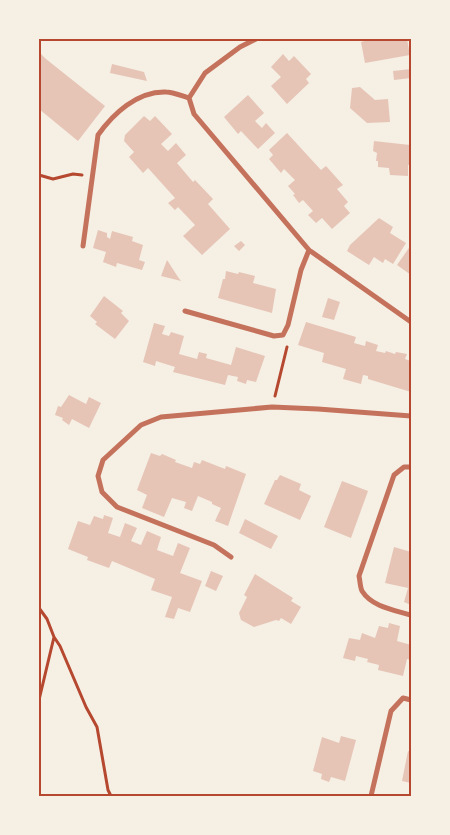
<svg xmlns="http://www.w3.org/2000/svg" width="450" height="835" font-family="'Noto Sans',sans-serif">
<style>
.building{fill:#e6c5b7}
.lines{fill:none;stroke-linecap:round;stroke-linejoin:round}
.path{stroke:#b5482f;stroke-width:3}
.minor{stroke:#c5725c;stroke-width:5}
.neatline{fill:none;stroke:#b5482f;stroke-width:2}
</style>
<rect width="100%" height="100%" fill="#f6efe4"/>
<path class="building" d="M371 39H407L410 55 365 63 361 42Z
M39 52 46 59 105 106 78 141 39 109Z
M283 54 289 61 294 56 311 74 306 79 309 83 287 104 271 86 281 77 271 67Z
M112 64 144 72 147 81 110 73Z
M411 69V78L394 80 393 71Z
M360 87 375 100 388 99 390 122 367 123 350 108 352 88Z
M248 95 264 113 255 121 262 128 266 123 275 133 258 149 241 131 238 134 224 117Z
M144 116 150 121 155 116 172 134 161 144 168 151 176 143 186 155 177 163 193 182 195 180 213 199 208 204 230 229 202 255 183 236 195 225 178 207 175 210 168 203 175 198 148 168 143 173 129 157 134 152 124 141 125 135Z
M287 133 321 170 326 166 343 185 337 189 348 202 344 206 350 213 332 229 322 218 316 223 308 215 313 211 303 200 299 203 293 195 295 194 288 186 295 180 284 169 281 173 269 159 273 155 269 150Z
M374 141 410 145V147H411V165H408V176L390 175 389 168 378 167V161H376L377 153 373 151Z
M379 218 393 227 390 233 406 243 393 264 385 259 383 263 374 257 369 265 347 251 350 245Z
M98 230 107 233V237L110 239 112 231 133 237 132 241 143 245 139 260 145 262 142 270 117 263 116 267 103 262 106 252 93 248Z
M241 241 245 245 239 251 234 246Z
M411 245V275L397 265Z
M167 260 178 277 181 281 161 276Z
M226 271 238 274 239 272 255 276 253 283 276 289 272 313 218 298 223 279H225Z
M104 296 123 311 121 313 129 321 115 339 95 324 97 322 90 316Z
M328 298 340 302 334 320 322 317Z
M306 322 356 337 354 343 365 346 366 341 378 345 376 351 385 353 386 351 395 354 396 352 407 354 405 359 411 361V392L368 379V376L363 375 361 384 343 379 346 369 322 362 324 353 298 345Z
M154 323 165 326 162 334 169 336 171 332 184 336 179 354 197 359 199 352 207 354 206 358 231 365 236 347 265 356 256 382 247 380 246 384 237 381 238 377 228 375 225 385 173 372 175 367 156 361 155 366 143 362Z
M69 395 86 404 89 397 101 403 89 428 72 419 69 425 62 420 63 418 55 415 58 406 61 407Z
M151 453 160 456 162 454 176 460 175 462 192 468 194 462 200 464 202 460 225 469 226 466 246 474 228 526 215 521 221 508 212 504V502L198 496 192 511 184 508 186 502 172 498 164 517 142 508 147 495 137 490Z
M280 475 301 484 299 490 311 496 300 520 264 504 275 480H277Z
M342 481 368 491 351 538 324 527Z
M104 515 113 518 108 533 120 537 125 523 137 528 131 541 141 545 147 531 161 537 157 550 173 556 178 543 190 548 180 573 202 581 190 612 178 608 174 619 165 617 172 597 151 590 155 579 112 561 109 568 87 560 88 557 68 549 78 521 90 525 94 516 103 519Z
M245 519 278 536 271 549 239 533Z
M394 547 411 552V605L404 602 408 588 385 583Z
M211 571 223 576 216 591 205 586Z
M255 574 293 598 291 601 301 607 291 624 281 618 279 621 276 620 254 627 241 620 239 613 247 597 244 595Z
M389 623 400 626 397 641 411 645V660L407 659 403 676 378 670 379 665 367 662 368 659 356 656 355 661 343 658 349 638 360 640 362 633 375 638 379 626 388 628Z
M341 736 356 740 345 781 331 777 329 782 321 779 322 774 313 771 322 737 339 743Z
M408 751 411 752V783L402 781Z"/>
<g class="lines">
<path class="path" d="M39 175 53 179 73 174 82 175
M275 396 287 347
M39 608 47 619 54 637 60 646 86 707 97 727 104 767 108 790 111 796
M39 700 54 637"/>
<path class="minor" d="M256 39 240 47 205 73 189 98 194 114 309 250 411 322
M83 246 98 135C113 114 137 91 166 92 173 92 182 96 189 98
M185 311 274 336 283 335 288 325 301 270 309 250
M411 467H404L394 475 359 576C360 580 360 587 362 591 372 607 394 610 411 615
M231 557 214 545 117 507 102 492 98 476 103 460 141 425 161 417 272 407 318 409 411 416
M371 796 391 711 403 698 411 700"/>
</g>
<rect width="450" height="835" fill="none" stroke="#f6efe4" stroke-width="80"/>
<rect x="40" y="40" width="370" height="755" class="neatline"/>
</svg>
